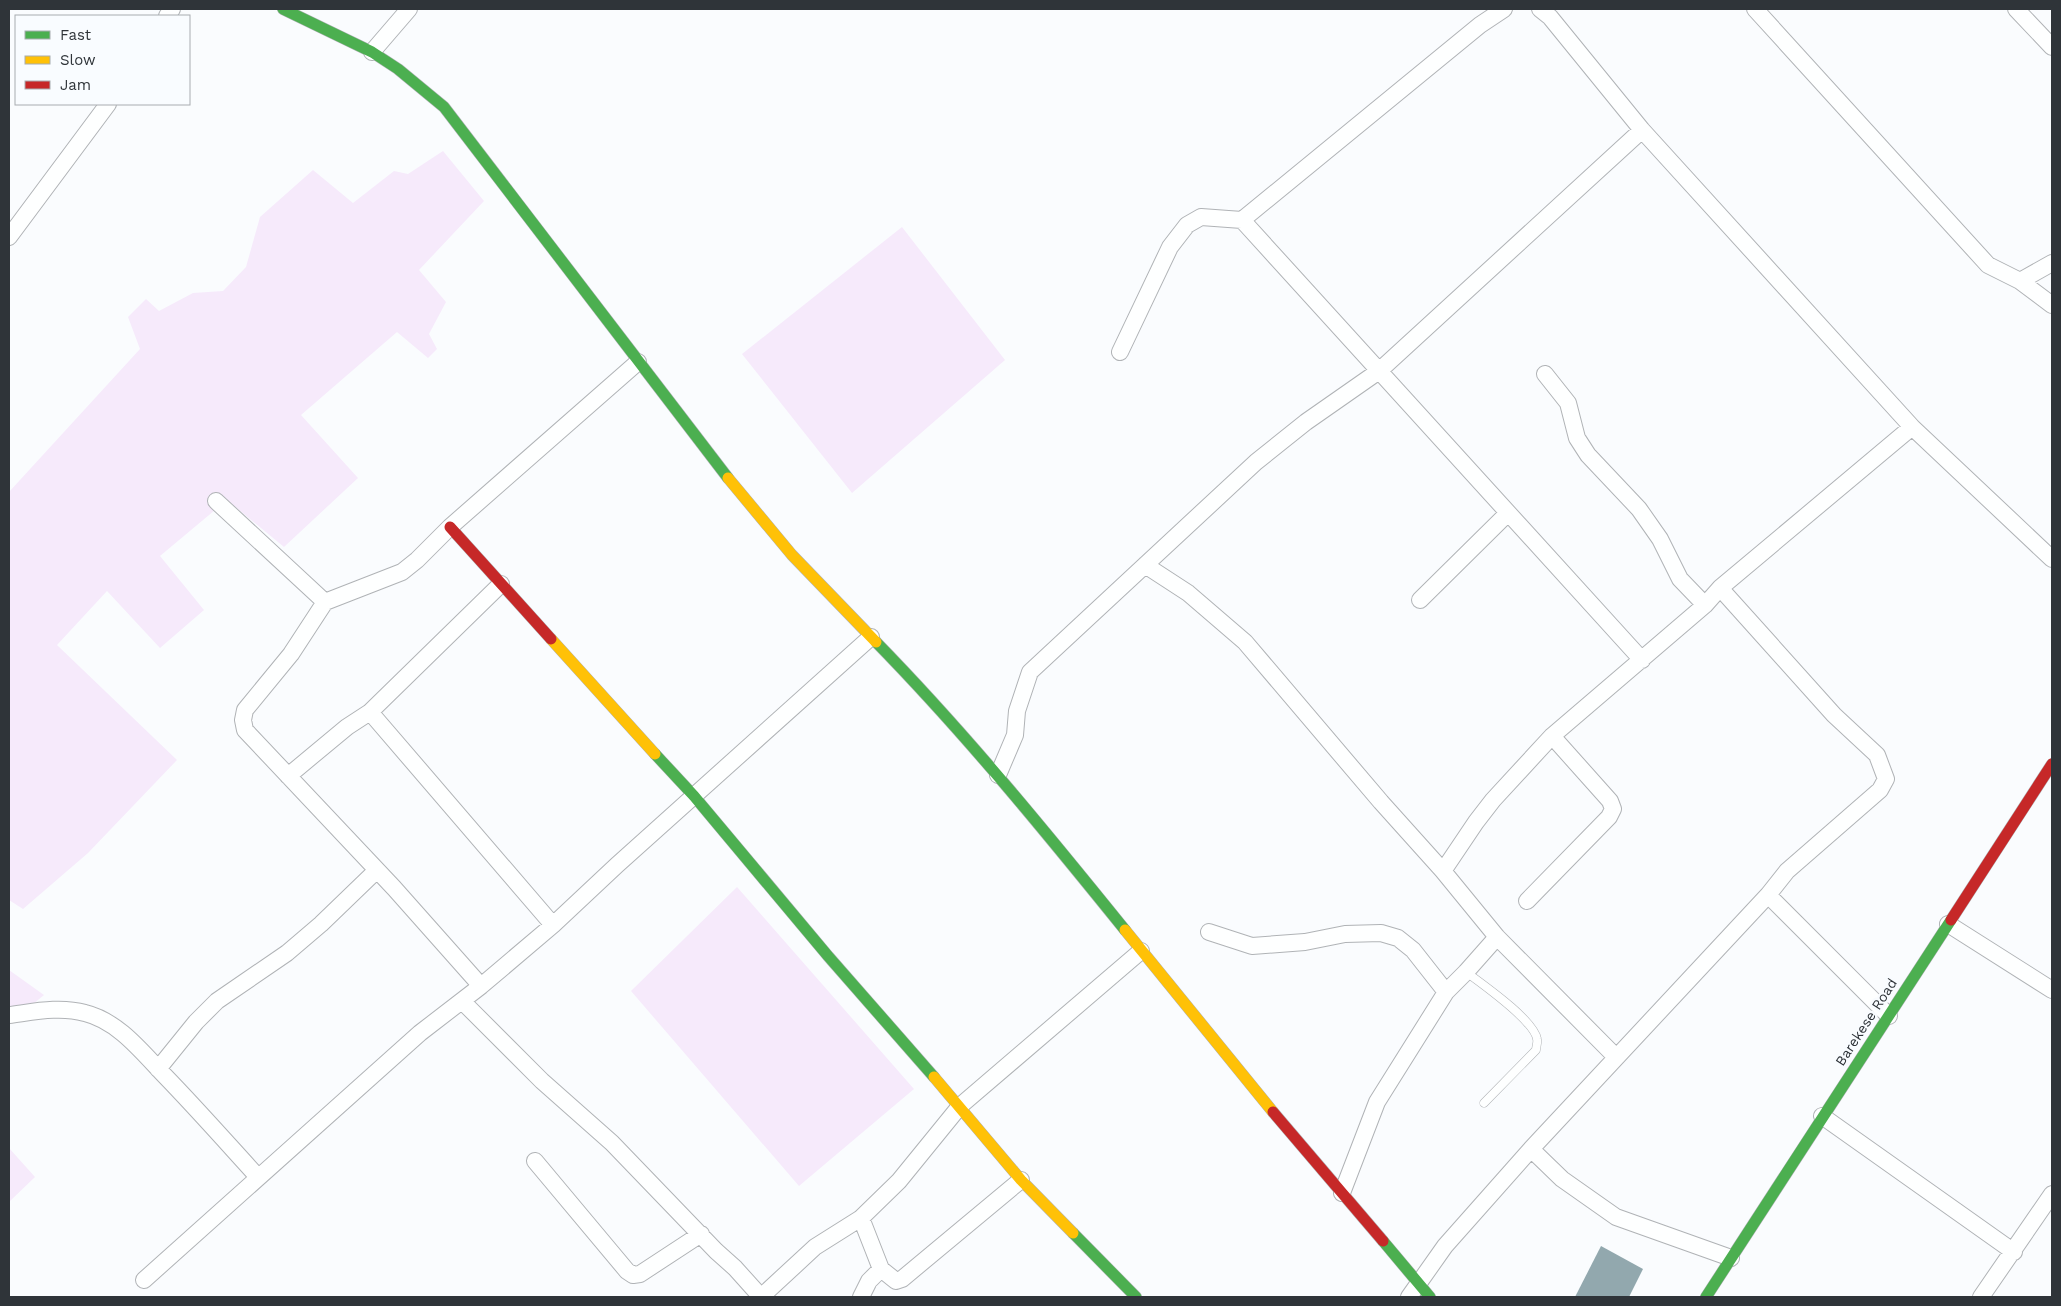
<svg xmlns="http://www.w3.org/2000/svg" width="2061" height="1306" font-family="'Work Sans',sans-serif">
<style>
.green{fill:#f6eafb}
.building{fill:#92a8ae}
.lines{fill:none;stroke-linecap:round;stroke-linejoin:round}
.lane-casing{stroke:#b0b3b6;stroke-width:9}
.street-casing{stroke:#b0b3b6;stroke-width:18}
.fast-casing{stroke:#b0b3b6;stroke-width:12}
.slow-casing{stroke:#b0b3b6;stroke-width:12}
.jam-casing{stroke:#b0b3b6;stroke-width:12}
.lane{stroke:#feffff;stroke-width:8}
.street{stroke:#feffff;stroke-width:16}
.fast{stroke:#4caf50;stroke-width:11}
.slow{stroke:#ffc107;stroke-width:11}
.jam{stroke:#c62828;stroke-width:11}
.labels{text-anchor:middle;stroke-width:5;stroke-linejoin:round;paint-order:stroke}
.street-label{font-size:14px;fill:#2f3439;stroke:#f9fcff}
</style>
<rect width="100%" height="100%" fill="#fafcfe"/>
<path class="green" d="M443 151 484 201 419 270 446 302 429 334 437 349 428 358 397 332 301 415 358 478 284 547 227 500 160 556 204 610 160 648 107 591 57 645 177 760 88 853 23 909 9 900V492L140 349 128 317 146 299 159 311 193 293 223 291 246 267 260 217 313 170 353 203 394 171 408 174Z
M902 227 1005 360 852 493 742 354Z
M737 887 914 1089 799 1186 631 991Z
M9 970 44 995 9 1024Z
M9 1148 35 1177 9 1202Z"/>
<path class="building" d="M1601 1246 1643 1269 1629 1297H1575Z"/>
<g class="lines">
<defs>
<path id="lane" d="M1466 972C1482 984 1534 1020 1537 1039 1538 1042 1536 1047 1536 1050L1484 1103"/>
<path id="street" d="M1540 9 1550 17 1642 130 1912 427 2052 559
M1755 9 1988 265 2020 281 2052 305
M2016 9 2052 47
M167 16 172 9
M372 52 409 9
M1242 220 1480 25 1504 9
M9 237 108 104
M2020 281 2052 263
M1120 352 1170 247 1187 225 1201 217 1242 220 1642 660
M1545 374 1568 403 1577 438 1588 455 1639 509 1660 539 1680 579 1705 605
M216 501 325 602 291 654 245 710 243 720 245 730 394 888 481 986
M1145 565 1188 593 1245 642 1381 802 1443 871 1497 937 1616 1057
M1420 600 1508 513
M325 602 402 572 417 560 450 527 638 362
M370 712 553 925
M998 775 1015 735 1017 711 1030 672 1256 462 1306 422 1379 371 1642 130
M288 776 347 727 370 712 501 584
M1443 871 1476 822 1493 800 1552 736 1705 605 1720 588 1912 427
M1768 895 1889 1016
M1527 901 1609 817 1613 809 1610 801 1552 736
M1948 924 2052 990
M1209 932 1252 946 1305 942 1345 934 1381 933 1398 938 1413 950 1446 992
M462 1001 542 1081 612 1143 716 1251 735 1268 761 1297
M9 1015C33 1012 60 1006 85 1013 118 1021 142 1052 165 1076 197 1109 227 1143 258 1177
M158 1069 196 1022 217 1001 287 953 321 924 377 870
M1822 1116 2014 1252
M1531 1149 1562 1179 1616 1217 1731 1258
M535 1161 627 1271 633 1275 640 1274 701 1234
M1342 1193 1377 1102 1446 992 1466 972 1497 937
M861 1218 881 1269 896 1281 902 1279 1021 1180
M144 1280 420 1033 481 986 553 925 617 865 871 637
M761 1297 815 1247 861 1218 899 1181 960 1106 1141 951
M861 1297 869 1281 881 1269
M1409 1297 1445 1246 1531 1149 1768 895 1787 871 1880 790 1886 779 1877 755 1834 715 1720 588
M1981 1297 2052 1194"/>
<path id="fast" d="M283 9 372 52 398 69 444 107 728 478
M876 642C965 733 1045 831 1125 930
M655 754 694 796 828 956 934 1077
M1073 1233 1136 1297
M1383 1241 1430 1297
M1706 1297 1951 920"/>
<path id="slow" d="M728 478 792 555 876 642
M551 639 655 754
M1125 930 1273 1112
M934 1077 1021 1180 1073 1233"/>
<path id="jam" d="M450 527 551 639
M1951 920 2052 764
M1273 1112 1383 1241"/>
</defs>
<use href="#lane" class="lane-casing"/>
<use href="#street" class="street-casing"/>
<use href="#fast" class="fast-casing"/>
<use href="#slow" class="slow-casing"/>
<use href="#jam" class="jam-casing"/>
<use href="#lane" class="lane"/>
<use href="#street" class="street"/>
<use href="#fast" class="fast"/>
<use href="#slow" class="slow"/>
<use href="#jam" class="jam"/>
</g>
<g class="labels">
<g class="street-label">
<text transform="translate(1866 1022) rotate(-57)" y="5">Barekese Road</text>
</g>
</g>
<rect width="2061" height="1306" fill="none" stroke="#2f3439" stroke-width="20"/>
<rect x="15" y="15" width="175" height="90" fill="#f9fcff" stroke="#a8acb0"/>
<rect x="25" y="31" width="25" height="8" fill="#4caf50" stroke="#a8acb0"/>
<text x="60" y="40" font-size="15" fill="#2f3439">Fast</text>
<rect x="25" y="56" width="25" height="8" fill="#ffc107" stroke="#a8acb0"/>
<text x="60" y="65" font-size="15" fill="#2f3439">Slow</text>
<rect x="25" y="81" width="25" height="8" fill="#c62828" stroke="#a8acb0"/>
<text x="60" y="90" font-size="15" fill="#2f3439">Jam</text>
</svg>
